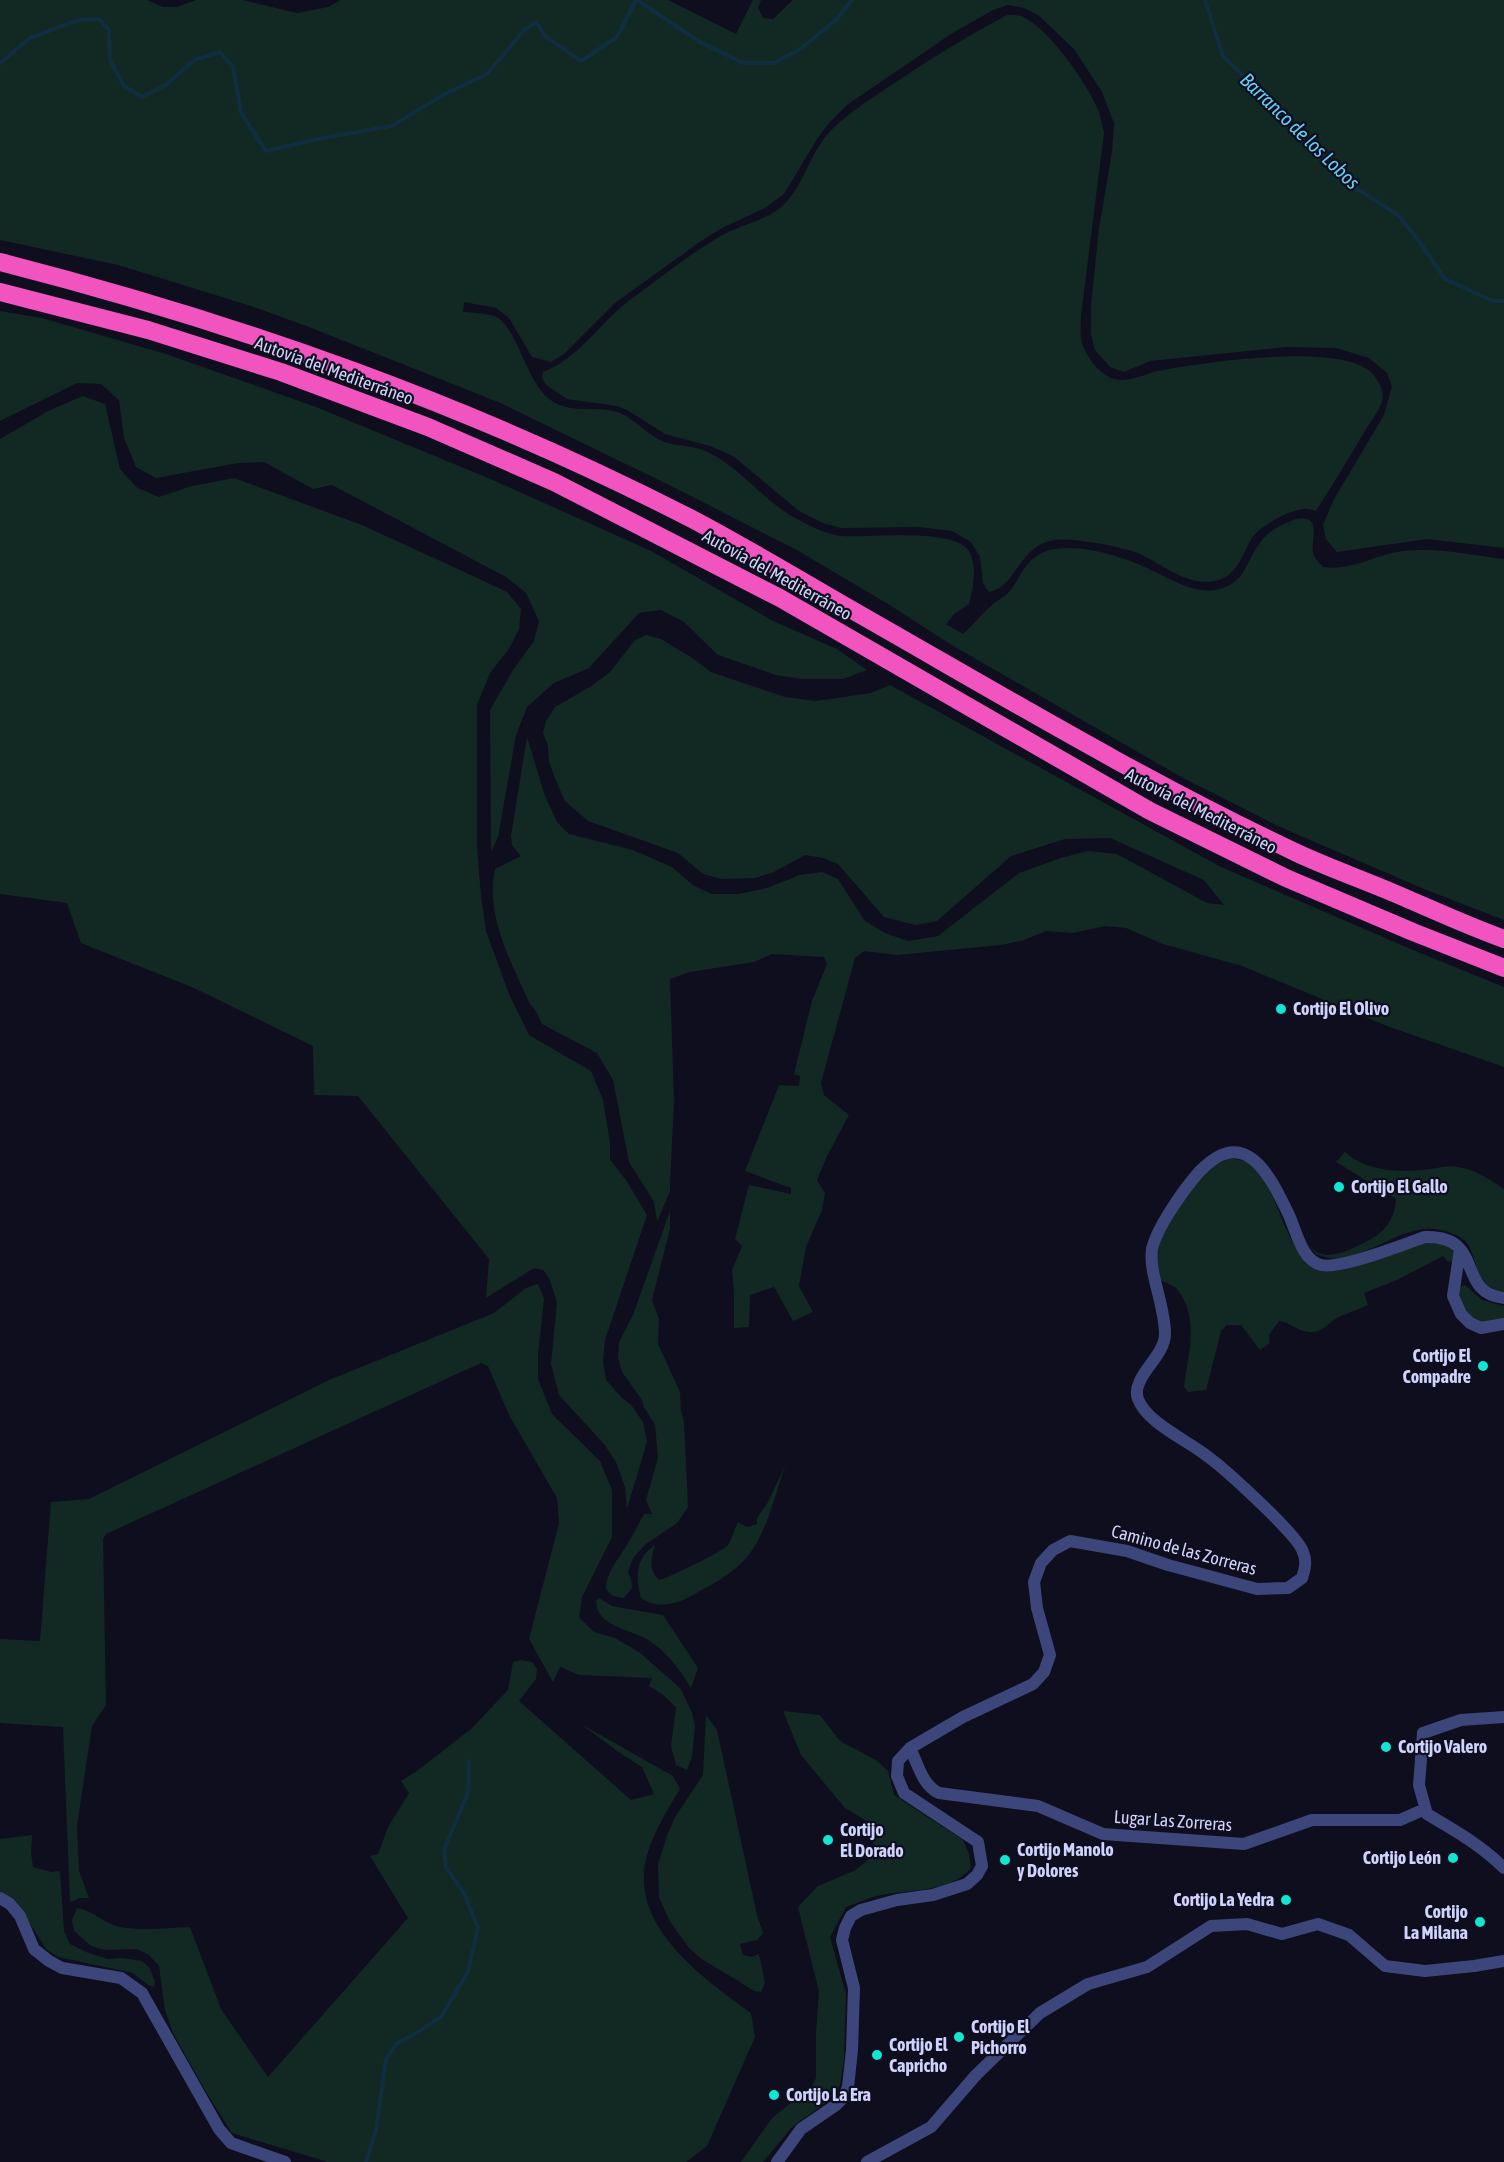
<svg xmlns="http://www.w3.org/2000/svg" width="1504" height="2162" font-family="'Asap Condensed',sans-serif">
<style>
.green{fill:#122823}
.lines{fill:none;stroke-linecap:round;stroke-linejoin:round}
.stream{stroke:#112d40;stroke-width:4}
.minor{stroke:#3d467a;stroke-width:12}
.highway{stroke:#f254bf;stroke-width:18}
.poi-dot{fill:#12e5d1;stroke:#0e0e1f;stroke-width:2}
.labels{text-anchor:middle;stroke-width:4.5;stroke-linejoin:round;paint-order:stroke}
.street-label{font-size:18px;fill:#cfd3fb;stroke:#0e0e1f}
.poi-label{font-size:18px;font-weight:bold;fill:#cfd3fb;stroke:#0e0e1f;text-anchor:start}
.water-label{font-size:20px;font-style:italic;fill:#66cdf3;stroke:#0e0e1f}
</style>
<rect width="100%" height="100%" fill="#0e0e1f"/>
<path class="green" d="M0 0H147L163 7H177L196 0H243L297 13 328 7 341 0H668L736 34 753 0H761L758 8 763 18 773 19 793 0H1504V548L1427 539 1337 552 1326 539 1323 525 1334 499 1384 415 1392 387 1387 373 1369 358 1336 348 1286 347 1150 361 1124 372 1110 367 1095 350 1091 334V305L1099 228 1112 152 1114 123 1102 92 1074 49 1038 15 1024 8 1008 5 993 10 951 34 847 105 829 123 817 139 784 194 765 208 724 227 701 241 615 303 564 354 551 362 532 357 509 318 496 308 464 302 463 312C473 313 487 312 498 318 519 332 527 385 552 401 573 415 600 404 622 414 636 421 647 433 660 440 672 446 687 445 700 449 739 463 762 502 799 520 811 527 827 534 841 536 867 538 954 527 969 551 978 568 973 587 969 604L954 614 946 624 963 634C973 625 982 614 992 605 997 600 1005 597 1010 591 1018 581 1023 566 1034 558 1061 535 1127 557 1155 572 1174 581 1194 593 1215 590 1249 583 1244 560 1263 539 1270 531 1280 525 1289 522 1295 519 1301 517 1307 519 1319 523 1311 542 1313 552 1314 558 1319 562 1323 567 1354 571 1373 555 1403 551 1440 547 1469 555 1504 559V920L1424 889 1280 827 1183 778 955 647 888 604 795 549 667 484 498 402 309 327 251 306 118 265 0 240Z
M1007 15C1011 15 1017 15 1021 16 1047 26 1088 84 1098 110 1101 117 1102 125 1104 133L1081 315C1081 323 1080 331 1081 338 1083 353 1099 375 1114 379 1127 383 1145 374 1158 371 1197 363 1359 338 1377 380 1381 386 1384 394 1382 401 1379 411 1371 421 1366 429 1350 457 1333 484 1316 511 1312 510 1307 508 1303 509 1290 510 1258 527 1252 538 1243 553 1238 574 1219 580 1187 589 1162 562 1135 552 1119 546 1070 537 1054 540 1018 546 1017 587 989 592L983 583 980 557 971 542 952 531 919 527 841 528 823 523 799 511 733 456 710 446 665 434 627 410 617 406 567 399 546 385 542 378 543 372C581 357 598 324 630 300 659 279 688 255 719 237 737 226 764 221 780 208 802 190 808 158 826 136 842 117 866 102 887 88 926 62 965 37 1007 15Z
M0 311 42 318 166 354 316 407 493 480 651 551 773 621 837 649 867 670 843 679H801L776 675 718 655 684 622 661 610 639 613 589 668 554 683 527 707 516 735 498 837 491 852 490 710 513 670 534 641 539 621 526 593 506 577 332 485 313 489 264 462 238 463 156 478 136 467 124 438 119 400 101 384 77 383 0 421Z
M83 396 105 404 120 469 136 487 159 497 192 486 234 478 362 525 473 576 507 592 521 609 519 629 509 649 490 673 477 705V847L481 896 486 931 509 994 529 1035 591 1071 603 1100 610 1143V1160L626 1180 647 1215 605 1340 603 1362 606 1380 622 1398 632 1406 643 1422 647 1442 627 1509 625 1487 616 1462 604 1444 559 1395 551 1364 557 1302 549 1278 543 1270 534 1268 486 1298 489 1259 358 1096 314 1095 313 1046 194 988 81 943 67 903 0 894V439L50 410Z
M646 635 661 639 694 659 711 672 785 697 816 701 871 693 890 685 1221 867 1413 950 1504 987V1067L1387 1026 1242 966 1163 944 1126 928 1105 926 1073 933 1046 931 1024 940 1001 945 897 955 864 951 855 958 821 1083 824 1095 849 1115 827 1156 817 1180 825 1193 822 1210 806 1247 799 1286 813 1312 793 1321 774 1287 750 1295 749 1327 734 1328V1293L732 1270 742 1246 735 1239 749 1185 791 1194V1188L745 1171 779 1085 799 1086 800 1076 794 1074 812 1001 827 964 824 957 772 954 754 962 690 972 670 979 674 1101 670 1183V1191L657 1222 654 1202 629 1162 613 1080 597 1053 542 1024 536 1011 530 1004C511 962 485 916 495 869L521 856 512 845 511 836 527 737 545 796 557 822 569 834 633 850 672 867 694 886 712 894H739L767 888 800 875 822 872 838 879 865 921 885 933 908 941 938 936 1019 873 1061 858 1088 851 1117 854 1207 903 1224 905 1204 880 1110 838 1065 839 1011 856 937 921 915 925 884 917 838 864 823 858 805 855 774 872 755 878 722 879 703 874 678 853 588 821 565 801 556 781 549 762 548 746 543 733 546 721 555 707 593 685 610 672 635 640Z
M1345 1152C1367 1172 1401 1173 1430 1169 1439 1168 1449 1165 1458 1167 1475 1169 1490 1180 1504 1189V1292C1475 1287 1479 1264 1468 1244 1463 1236 1445 1230 1435 1229 1403 1226 1374 1253 1343 1258 1334 1260 1325 1257 1316 1254L1307 1243C1311 1247 1316 1253 1322 1254 1335 1259 1371 1241 1381 1232 1390 1224 1396 1210 1396 1199L1336 1162Z
M1230 1158 1249 1162C1254 1168 1259 1173 1264 1180 1277 1201 1291 1251 1309 1266 1334 1286 1395 1246 1424 1243 1433 1241 1442 1244 1451 1247L1456 1254V1261L1448 1262 1443 1256 1397 1280 1364 1293 1368 1305C1358 1310 1347 1313 1337 1318 1324 1326 1322 1335 1304 1331 1295 1329 1289 1322 1279 1321L1269 1335 1270 1343 1260 1350 1241 1325H1227L1221 1331 1206 1390 1188 1392 1184 1387C1188 1355 1200 1317 1177 1289 1173 1285 1166 1283 1160 1280 1158 1271 1155 1257 1158 1248 1164 1226 1191 1182 1209 1169 1216 1164 1223 1162 1230 1158Z
M670 1211V1229L652 1300 659 1319 658 1344 680 1392 681 1411 684 1421 688 1507 677 1523 646 1544 633 1558 628 1572 631 1579 632 1588 624 1598C615 1597 611 1596 606 1589 607 1570 619 1559 628 1543 634 1533 639 1523 644 1514H652L646 1500 658 1458 655 1425 644 1407 642 1400 622 1372 618 1358 619 1342 633 1315Z
M538 1284 544 1299 538 1354V1379L552 1414 600 1461 612 1490V1537L582 1597 579 1617 594 1632 615 1638 639 1652 681 1689 692 1713 695 1726 692 1757 687 1770 676 1765 671 1746 676 1707 662 1694 649 1686 652 1678 579 1675 560 1667 553 1682 529 1639 559 1523 557 1498 509 1415 488 1366 481 1363 106 1534 103 1539 106 1705 92 1726 77 1825 79 1871 89 1898H80L70 1902 63 1727 0 1723V1639L40 1641 51 1502 89 1499 329 1380 494 1313 526 1288Z
M1465 1285 1482 1300 1504 1306V1319C1498 1321 1490 1324 1485 1324 1469 1323 1454 1301 1460 1287Z
M786 1464C773 1498 766 1544 736 1568 723 1579 707 1587 693 1595 677 1604 657 1610 641 1598 635 1577 636 1557 655 1545 651 1559 648 1569 659 1580 666 1579 724 1551 728 1545 732 1539 734 1529 738 1522L747 1527 757 1524V1518L768 1502Z
M599 1598 612 1606 663 1615 698 1668 691 1688C680 1670 668 1653 650 1641 632 1629 597 1628 596 1601Z
M521 1660 532 1662 537 1669 536 1679 519 1701 631 1800 654 1794 642 1767 620 1753 581 1724 673 1776 680 1789C667 1810 654 1832 647 1855 627 1925 703 1978 751 2013L755 2037 707 2146 686 2162H328L232 2133 206 2092 173 2033 165 2010 159 1966 149 1955 137 1949 105 1950 91 1946 74 1931 72 1920 77 1908C93 1910 104 1924 120 1927 142 1931 167 1928 190 1927L221 2009 268 2077 408 1918 370 1856 378 1854 388 1827 409 1793 401 1781 417 1771 471 1729 508 1690 513 1662Z
M783 1711 820 1715 840 1741 876 1760 888 1771 894 1795 963 1840 969 1854 971 1868C948 1895 905 1888 873 1897 864 1900 855 1904 846 1907L830 1937 846 1994 844 2059 840 2085 835 2096 792 2127 763 2162H741L772 2118 812 2086 816 2078V2033L819 1991 798 1907 818 1886 856 1870 875 1854 870 1823 845 1808 801 1755Z
M706 1715 717 1730 757 1915 763 1933 757 1940 740 1944 743 1955 752 1957 758 1954 760 1958 765 1983 761 1992 754 1991 740 1982 703 1960 689 1948 669 1920 659 1897 658 1864 667 1836 675 1817 703 1775Z
M32 1835 31 1853 33 1867 51 1872 60 1871 64 1931 70 1944 86 1952 108 1959 122 1958 142 1961 149 1967 155 1981 154 1987 148 1985 133 1973 58 1957 46 1949 15 1900 0 1892V1839Z"/>
<g class="lines">
<path class="stream" d="M637 0 700 42 743 63H774L800 49 836 20 852 0
M1205 0 1223 56 1302 132 1345 181 1398 215 1419 241 1445 279 1493 301H1504
M0 63 30 38 79 20 99 19 109 30 110 60 124 86 142 97 166 85 194 60 220 52 233 67 241 113 266 151 318 139 392 126 443 95 487 74 523 31 536 22 545 36 581 61 617 37 636 0
M366 2162 376 2130 386 2059 397 2043 415 2034 441 2017 468 1972 478 1928 464 1893 446 1868 444 1849 468 1793 469 1761"/>
<path class="minor" d="M1460 1249 1453 1296 1461 1314 1470 1323 1481 1328 1504 1324
M1504 1717 1461 1720 1423 1733 1419 1785 1427 1814C1454 1830 1481 1845 1504 1868
M910 1748C918 1764 922 1785 939 1793L1038 1806 1103 1834 1244 1844 1312 1820H1400L1425 1809
M0 1898 10 1904 20 1916 34 1949 49 1961 62 1968 121 1978 142 1993 219 2129 231 2143 285 2162
M777 2162 801 2129 836 2105 843 2098 848 2087 852 2050 854 1988 842 1940 845 1928 851 1916 861 1910 897 1900 933 1895 967 1884 977 1875 982 1866 978 1842 904 1793 897 1776 898 1761 910 1748 963 1717 1033 1684 1044 1672 1050 1655 1037 1608 1034 1582 1041 1563 1053 1550 1070 1541 1127 1551 1168 1565 1257 1589 1288 1588 1302 1578C1305 1569 1307 1561 1303 1552 1298 1535 1225 1469 1207 1456 1187 1440 1147 1423 1138 1399 1130 1378 1165 1357 1165 1334 1165 1315 1158 1295 1154 1276 1152 1268 1151 1257 1152 1249 1157 1227 1184 1189 1199 1172 1245 1124 1269 1174 1288 1213 1296 1229 1301 1260 1321 1265 1340 1270 1404 1244 1425 1237 1486 1235 1455 1293 1504 1298
M867 2162 931 2127 976 2075 1040 2013 1088 1984 1147 1967 1211 1926 1247 1924 1282 1934 1318 1924 1349 1935 1385 1966 1425 1971 1474 1966 1504 1961"/>
<path class="highway" d="M0 262C242 324 470 405 692 519 749 549 803 582 859 614 1003 696 1146 782 1297 853 1327 867 1358 878 1389 891 1427 907 1465 925 1504 939
M0 292 148 330 281 372 428 427 554 482 780 598 1150 811 1286 878 1413 932 1504 968"/>
</g>
<g class="poi-dot">
<circle cx="1281" cy="1009" r="6"/>
<circle cx="1339" cy="1187" r="6"/>
<circle cx="1483" cy="1366" r="6"/>
<circle cx="1386" cy="1747" r="6"/>
<circle cx="828" cy="1840" r="6"/>
<circle cx="1453" cy="1858" r="6"/>
<circle cx="1005" cy="1860" r="6"/>
<circle cx="1286" cy="1900" r="6"/>
<circle cx="1480" cy="1922" r="6"/>
<circle cx="959" cy="2037" r="6"/>
<circle cx="877" cy="2055" r="6"/>
<circle cx="774" cy="2095" r="6"/>
</g>
<g class="labels">
<g class="street-label">
<text transform="translate(334 371) rotate(20)" y="6">Autovía del Mediterráneo</text>
<text transform="translate(777 575) rotate(29)" y="6">Autovía del Mediterráneo</text>
<text transform="translate(1201 811) rotate(27)" y="6">Autovía del Mediterráneo</text>
<text transform="translate(1184 1550) rotate(15)" y="6">Camino de las Zorreras</text>
<text transform="translate(1173 1821) rotate(4)" y="6">Lugar Las Zorreras</text>
</g>
<g class="poi-label">
<text x="1293" y="1015">Cortijo El Olivo</text>
<text x="1351" y="1193">Cortijo El Gallo</text>
<text x="1471" y="1362" text-anchor="end">Cortijo El<tspan x="1471" dy="21">Compadre</tspan></text>
<text x="1398" y="1753">Cortijo Valero</text>
<text x="840" y="1836">Cortijo<tspan x="840" dy="21">El Dorado</tspan></text>
<text x="1017" y="1856">Cortijo Manolo<tspan x="1017" dy="21">y Dolores</tspan></text>
<text x="1441" y="1864" text-anchor="end">Cortijo León</text>
<text x="1274" y="1906" text-anchor="end">Cortijo La Yedra</text>
<text x="1468" y="1918" text-anchor="end">Cortijo<tspan x="1468" dy="21">La Milana</tspan></text>
<text x="971" y="2033">Cortijo El<tspan x="971" dy="21">Pichorro</tspan></text>
<text x="889" y="2051">Cortijo El<tspan x="889" dy="21">Capricho</tspan></text>
<text x="786" y="2101">Cortijo La Era</text>
</g>
<g class="water-label">
<text transform="translate(1300 131) rotate(44)" y="7">Barranco de los Lobos</text>
</g>
</g>
</svg>
